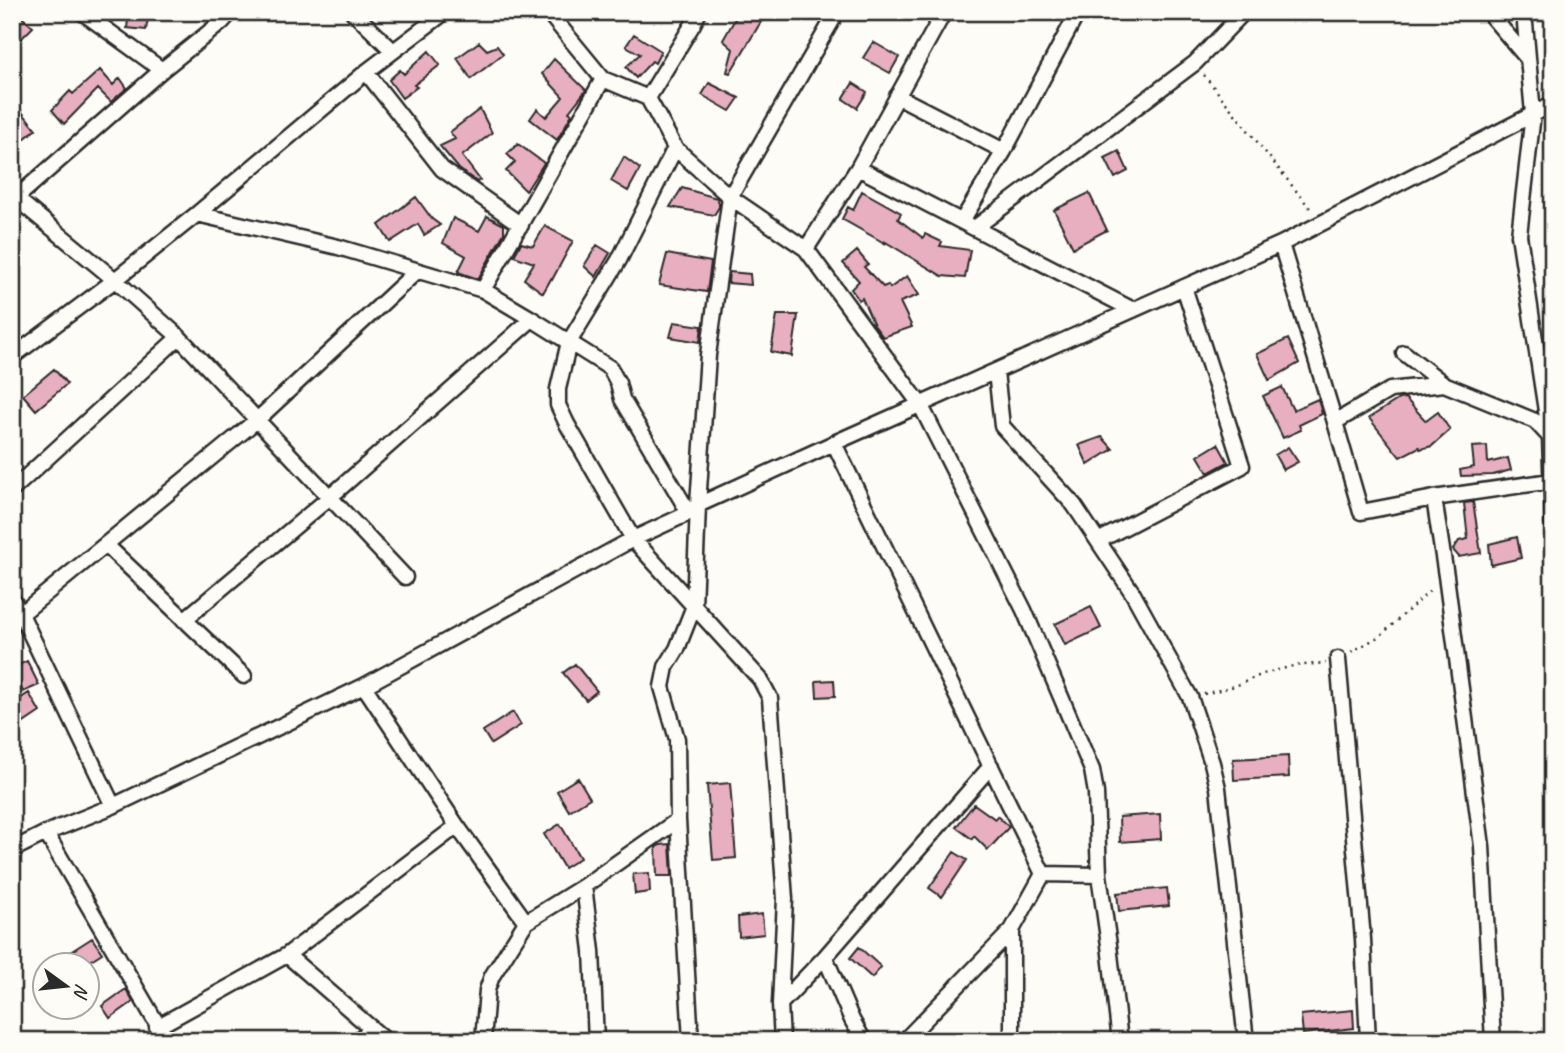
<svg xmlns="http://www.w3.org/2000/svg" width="1565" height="1053" font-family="Caveat,sans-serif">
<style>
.building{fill:#e8afc1;stroke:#2b2b2b;stroke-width:2}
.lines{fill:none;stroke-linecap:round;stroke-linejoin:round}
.minor-casing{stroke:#2b2b2b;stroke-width:19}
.path{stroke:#2b2b2b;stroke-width:2.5;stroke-dasharray:2 5;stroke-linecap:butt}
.minor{stroke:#fdfcf7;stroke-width:14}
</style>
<rect width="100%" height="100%" fill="#fdfcf7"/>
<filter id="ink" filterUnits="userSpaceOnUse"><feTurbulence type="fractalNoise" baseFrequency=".0143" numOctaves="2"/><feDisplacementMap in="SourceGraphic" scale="14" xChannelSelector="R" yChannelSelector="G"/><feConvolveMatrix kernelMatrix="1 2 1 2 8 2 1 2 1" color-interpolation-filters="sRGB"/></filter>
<g filter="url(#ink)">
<path class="building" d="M12 12H16L33 27 20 40 12 34Z
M129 12H149L146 30 127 28Z
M722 12H767L730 73 727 72 733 49 723 40 735 19Z
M634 34 661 51 655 63 652 61 636 78 626 67 640 54 626 46Z
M479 42 487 50 497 46 503 54 471 79 457 58Z
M873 42 899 57 890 73 863 58Z
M429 51 440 65 414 85 417 87 402 98 389 80 400 70 404 74Z
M554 59 586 90 569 112 572 114 557 140 530 119 537 109 546 117 563 97 542 74Z
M100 70 113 85 120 78 127 88 111 102 98 89 64 124 52 110 70 91 73 94Z
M709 83 739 98 730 111 702 95Z
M853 83 867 92 857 108 843 99Z
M12 100 36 129 12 149Z
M480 109 492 133 462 156 480 180 477 182 459 169 440 146 455 139 450 132Z
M518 144 544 163 526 191 506 171 515 162 507 154Z
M1119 151 1128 171 1115 178 1105 158Z
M624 157 640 169 628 191 611 181Z
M682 188 717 198 719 203V207L714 215 670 207Z
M862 191 901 213 898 219 923 238 925 234 942 242 940 246 970 250 965 278 942 276 884 241 886 244 842 219 848 207 853 210Z
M1089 193 1107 230 1073 248 1054 210Z
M416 197 432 219 440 225 424 235 418 224 390 242 379 225Z
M487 216 504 225V233L478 279 458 272 466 256 443 243 453 218 479 231Z
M545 226 573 241 552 280 551 279 543 293 524 279 534 263 514 256 521 243 533 246Z
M597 245 610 253 596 277 584 266Z
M857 251 868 264 864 267 883 287 888 285 890 288 907 276 919 295 900 302 912 327 883 337 874 325 862 298 859 300 851 289 859 281 843 263Z
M667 254 711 262 707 292 659 285Z
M729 272 750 274 751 285 728 283Z
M777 315H798L792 356 771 352Z
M674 322 702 326 700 342 670 337Z
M1288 339 1299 363 1269 380 1257 354Z
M54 369 67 384 36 410 23 395Z
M1282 387 1293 410 1318 399 1322 414 1299 425 1301 430 1283 438 1263 396Z
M1405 398 1426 421 1438 412 1450 430 1432 446 1420 449 1419 447 1400 457 1369 418 1399 399Z
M1102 437 1113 449 1088 465 1079 445Z
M1218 444 1228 462 1208 473 1198 456Z
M1487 446 1488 463 1508 458 1511 470 1493 475 1461 476 1460 470 1474 467 1472 447Z
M1288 447 1298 462 1283 470 1275 455Z
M1473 502 1481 553 1459 557 1453 550 1459 541 1468 539 1464 503Z
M1517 537 1521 558 1491 565 1489 544Z
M1091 607 1101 628 1065 645 1055 624Z
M27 661 39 685 23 692 12 668Z
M575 664 597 691 586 700 563 673Z
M834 680 835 696 817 697 816 681Z
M29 693 40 712 22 724 12 708V704Z
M513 712 521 725 491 744 483 731Z
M1288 756 1289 777 1234 780 1233 759Z
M578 778 590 798 569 811 557 791Z
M730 783 736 858 713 860 707 785Z
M974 804 995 819 997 816 1009 827 988 850 974 836 972 839 956 827Z
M1160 814 1161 839 1120 842 1119 817Z
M560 824 580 858 564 868 544 834Z
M670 844 672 876H657L656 847 660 845Z
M954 852 967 860 942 897 929 888Z
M649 873 650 892 635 894 633 874Z
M1167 888 1169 906 1119 911 1117 893Z
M762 914 764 934 739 937 738 917Z
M92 938 102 953 83 965H66L61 958Z
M859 947 881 967 872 978 850 958Z
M126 989 133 1002 110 1018 102 1006Z
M1353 1010 1354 1028 1303 1034 1301 1015Z"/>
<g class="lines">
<defs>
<path id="minor" d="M82 12 162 70
M353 12 393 51
M548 12 603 79 648 98 675 148 730 197 806 249 920 404 1024 610 1092 770 1096 793 1099 875 1109 945 1120 1041
M1488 12 1527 58
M1524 12 1533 114 1519 235 1550 437 1553 524
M366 72 442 169 521 225
M897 96 1004 151
M648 98 693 24 699 12
M675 148 619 260 569 342 558 389V405L567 424 633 539 760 679 770 698 785 899 780 1004 782 1041
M858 168 1133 310
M12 195 115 280 179 337 405 577
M16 198 162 70 222 22 231 12
M197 214 338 247 483 290 532 319 610 368 618 383 622 399 689 513
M962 221 1004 151 1078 12
M976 227 1195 63 1244 12
M1281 244 1335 422 1361 512 1434 498 1551 481
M806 249 858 168 944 12
M483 290 603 79
M1404 353 1444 384 1535 421 1550 437
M12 357 115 280 197 214 366 72 445 12
M1538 360 1553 354
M996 372 1002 426 1074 505 1132 592 1190 697 1212 763 1218 788 1246 1041
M1335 422 1390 390 1444 384
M834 443 1043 874
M12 490 179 337
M1434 498 1446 576 1482 846 1493 1041
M1098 541 1242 466 1184 287
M106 545 244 676
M12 599 21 614 113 806
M21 614 257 420 417 271
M184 620 330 497 532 319
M1338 659 1363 939 1368 1041
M364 686 457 826 526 922
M46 833 167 1041
M12 850 46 833 113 806 364 686 633 539 689 513 698 505 834 443 1281 244 1553 104
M1043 874 1099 875
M584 886 592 951 596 1041
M1012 930V1041
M287 955 386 1041
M825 957 852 1020 864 1041
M780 1004 825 957 991 766
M157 1027 287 955 457 826
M357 1041 372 1029
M483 1041 487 990 492 976 526 922 584 886 678 820
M691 1041 678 820 677 739 662 687 666 667 677 649 694 606 698 505 708 355 730 197 837 12
M904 1041 1012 930 1043 874"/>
</defs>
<use href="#minor" class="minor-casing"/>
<path class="path" d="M1204 75 1313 212
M1351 652 1380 636 1433 588
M1204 694 1235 686 1263 674 1293 666 1326 663"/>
<use href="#minor" class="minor"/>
</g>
</g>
<rect width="1565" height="1053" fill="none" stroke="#fdfcf7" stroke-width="42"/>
<rect x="21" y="21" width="1523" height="1011" fill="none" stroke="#2b2b2b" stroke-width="2.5" filter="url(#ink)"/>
<g transform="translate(66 986) rotate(105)"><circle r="33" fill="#fdfcf7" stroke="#a9a8a5" stroke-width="2"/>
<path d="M0-5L12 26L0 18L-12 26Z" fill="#2b2b2b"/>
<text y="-10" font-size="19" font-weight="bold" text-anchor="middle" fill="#2b2b2b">N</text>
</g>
</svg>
